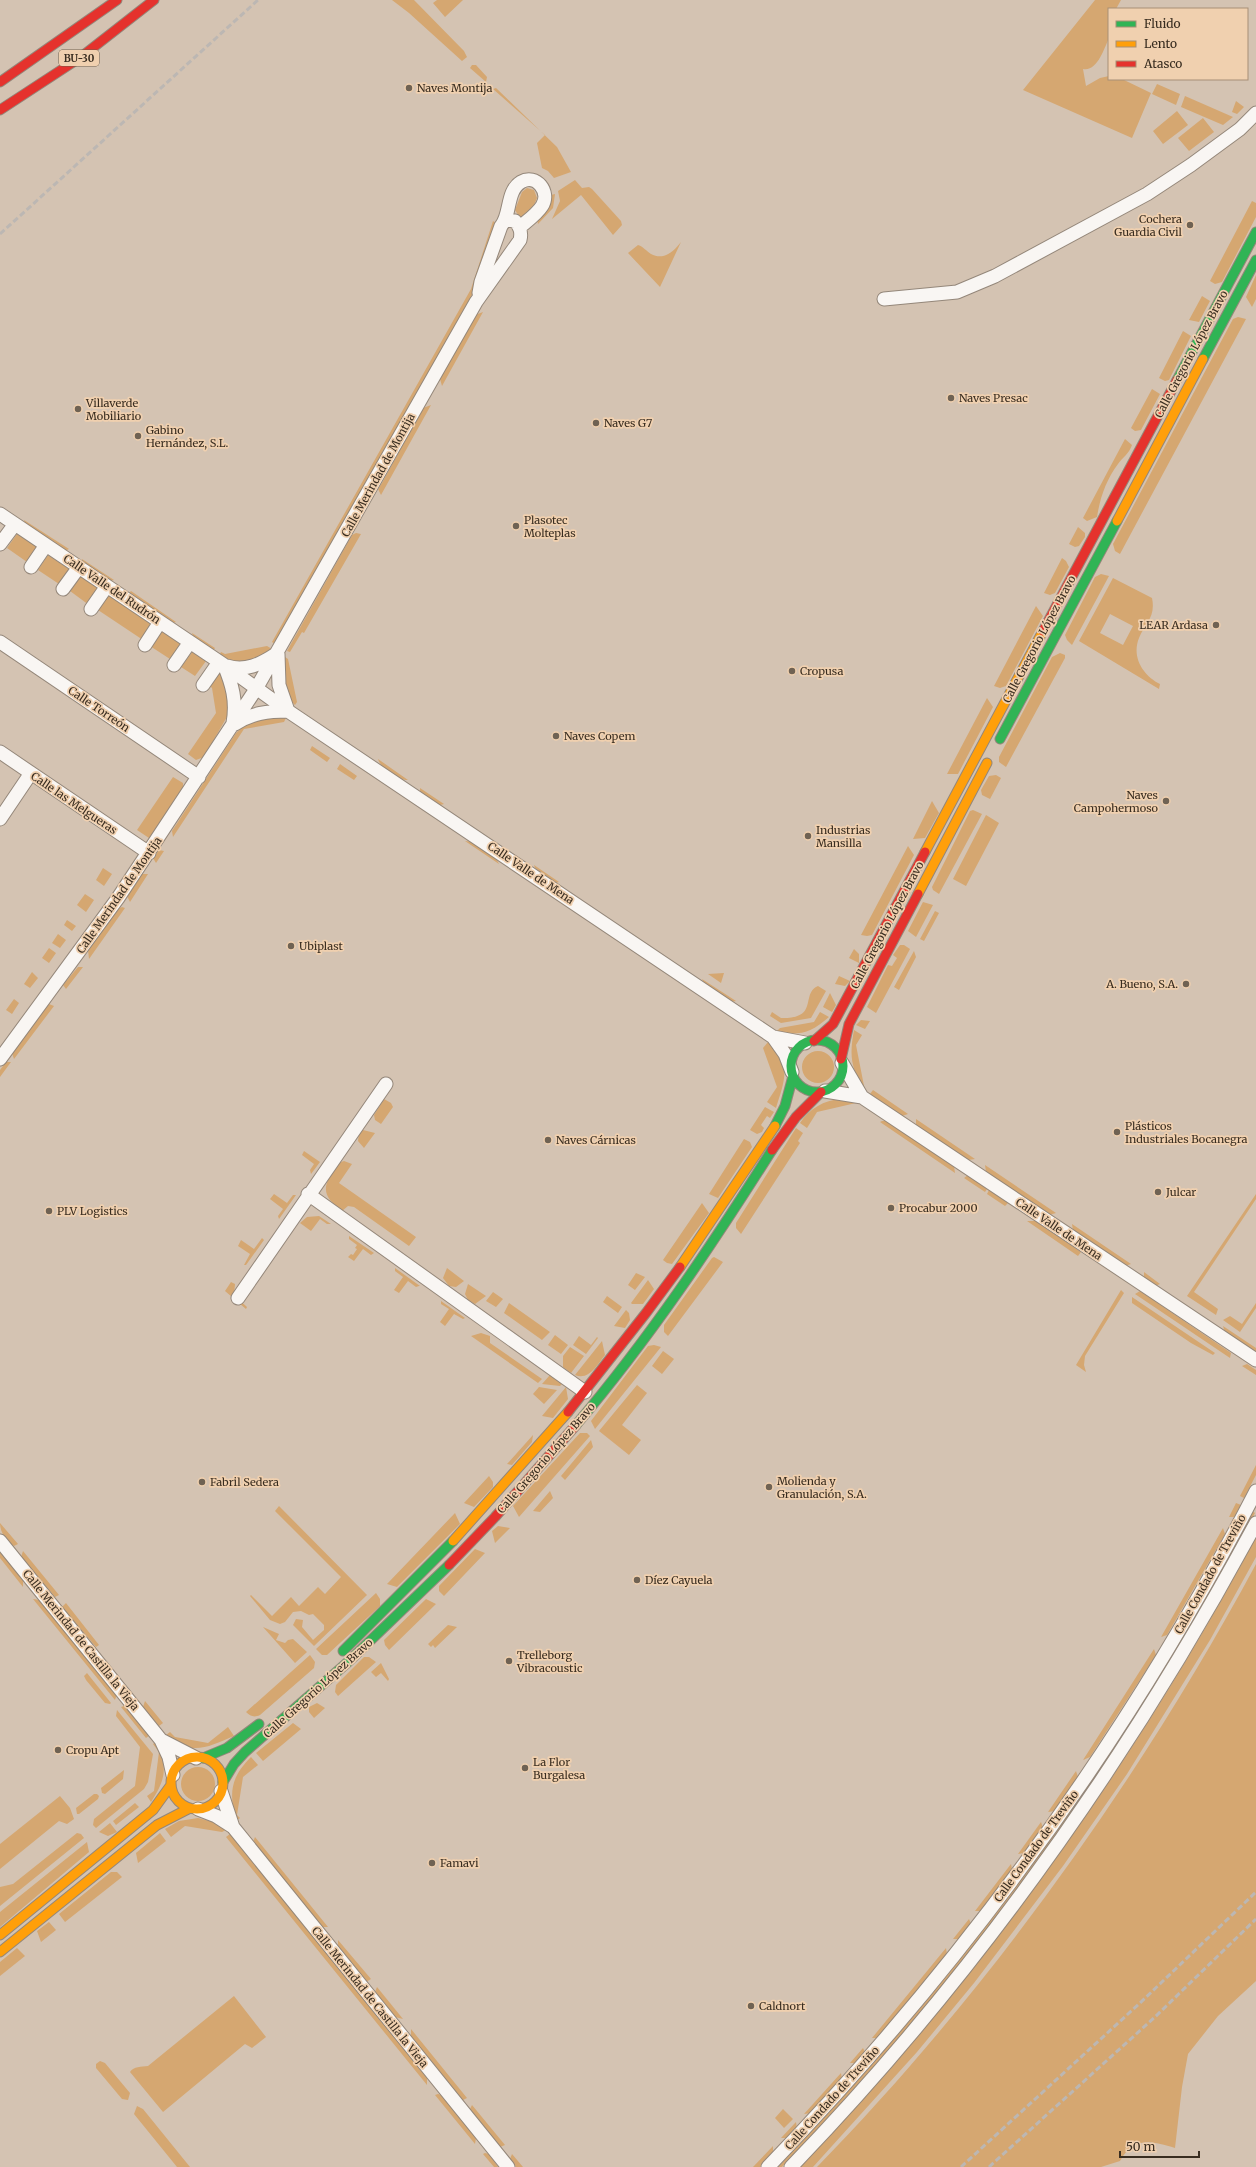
<svg xmlns="http://www.w3.org/2000/svg" width="1256" height="2167" font-family="Merriweather,serif">
<style>
.green{fill:#d5a771;fill-rule:evenodd}
.lines{fill:none;stroke-linecap:round;stroke-linejoin:round}
.street-casing{stroke:#94877a;stroke-width:15}
.fast-casing{stroke:#94877a;stroke-width:11}
.slow-casing{stroke:#94877a;stroke-width:11}
.jam-casing{stroke:#94877a;stroke-width:11}
.street{stroke:#f9f6f3;stroke-width:13}
.fast{stroke:#30b455;stroke-width:9}
.slow{stroke:#ff9f0a;stroke-width:9}
.jam{stroke:#e5322d;stroke-width:9}
.rail{stroke:#bcb7b3;stroke-width:3;stroke-dasharray:6 3;stroke-linecap:butt}
.poi-dot{fill:#6f6253;stroke:#f0d0af;stroke-width:1.5}
.labels{text-anchor:middle;stroke-width:3.5;stroke-linejoin:round;paint-order:stroke}
.shield{fill:#f0d0af;stroke:#705e4b;stroke-width:1}
.shield-label{font-size:10px;font-weight:bold;fill:#392d20}
.poi-label{font-size:11px;fill:#392d20;stroke:#f0d0af;text-anchor:start}
.street-label{font-size:11px;fill:#392d20;stroke:#f0d0af}
</style>
<rect width="100%" height="100%" fill="#d4c3b2"/>
<path class="green" d="M392 0H414L464 51 467 57 462 61 409 13Z
M437 0H463L445 17 433 3Z
M1095 0H1121L1116 9H1109C1109 17 1112 31 1109 38 1104 49 1097 72 1083 69L1086 86 1100 78 1109 76V79H1122L1151 93 1132 138 1023 90Z
M472 65H476L487 77 486 82 470 68Z
M1157 84 1180 94 1176 105 1152 94Z
M496 88 557 147 571 172 554 178 548 171 542 168 537 143 545 135 493 89Z
M1185 96 1233 117 1223 125 1181 107Z
M1236 101 1244 107 1237 114 1232 112Z
M1177 111 1188 125 1163 144 1153 131Z
M1203 118 1214 132 1189 151 1178 138Z
M575 180 582 188 589 187 592 189 621 221 622 225 613 235 581 195 552 219 560 201 558 191Z
M527 188 534 190 537 198 534 205 520 218 515 210 522 192Z
M555 194 553 208 538 224 537 219 547 210 551 195Z
M1252 201 1256 203V217L1222 282 1215 284 1210 281Z
M493 221 497 224 473 293 275 644 272 642 471 289Z
M681 242 660 287 628 253 638 245C644 247 646 251 651 254 664 261 674 251 681 242Z
M1256 275V299L1252 307 1246 297Z
M1202 296 1210 301 1199 322 1189 320Z
M483 312 442 386 440 379 475 315Z
M1238 317 1246 319 1120 554 1115 551 1113 544 1233 319Z
M1183 331 1191 336 1169 380 1165 381 1159 378Z
M1152 389 1160 394 1141 430 1135 431 1131 428Z
M431 405 381 495 378 489 382 483 423 408Z
M1125 439 1132 445C1129 454 1123 457 1118 464 1106 480 1100 498 1097 517L1087 521 1083 518Z
M24 520 69 549 65 551 25 524Z
M1078 527 1085 533V537L1079 546 1075 547 1069 544Z
M356 533 361 534 304 633 302 632 290 652 287 651 352 535Z
M17 534 37 547 27 562 7 548Z
M48 555 69 569 59 584 38 570Z
M1062 558 1066 561 1069 567 1055 593 1050 595 1044 593Z
M82 559 114 580 110 581 83 564Z
M1101 574 1109 576 1072 645 1067 640 1065 635 1095 577Z
M80 576 100 589 89 605 70 591Z
M1113 578 1152 598C1156 617 1145 623 1139 638 1131 658 1144 676 1160 684L1159 689 1079 641ZM1110 614 1133 626 1123 645 1100 633Z
M131 591 176 622 173 623 128 594Z
M108 594 154 625 143 640 98 610Z
M1036 606 1043 616 1006 686 1000 688 994 686Z
M161 630 180 644 170 659 150 646Z
M192 633 215 648 213 651 194 639Z
M267 646 272 649 262 658 238 665 219 656 221 652 225 654Z
M193 651 206 661 195 676 181 667Z
M1060 653 1065 655V658L1006 767 999 762V757L1052 657Z
M285 657 288 659 297 702 295 705 290 700 281 669Z
M219 671 230 694 228 715 204 757 196 760 188 754 216 713 212 688 209 685Z
M987 698 993 707 958 774H947Z
M278 716 286 718 284 722 244 729 173 837 172 831 236 733 246 723Z
M312 746 330 758 327 762 310 750Z
M378 759 408 780C400 781 380 768 378 759Z
M340 764 357 776 354 780 337 769Z
M996 775 1001 778 990 799 982 795 981 790 989 776Z
M173 777 183 783V791L149 838 137 830Z
M420 788 444 804 440 805 420 792Z
M932 801 939 813 925 838 913 839Z
M973 810 982 814 939 894 933 890 932 887 970 811Z
M986 815 999 823 966 886 953 879Z
M465 841C476 841 495 854 499 864Z
M908 846 914 855 872 935 867 936 861 935Z
M159 850 164 851 156 863 153 858Z
M534 865 559 882 556 883 535 868Z
M103 868 112 874 104 886 96 880Z
M142 874H148L130 902 127 896Z
M85 894 94 900 86 912 77 905Z
M923 902 933 905 916 937 908 931Z
M122 907 125 908 89 959 88 950 118 909Z
M935 911 939 913 924 941 920 939Z
M67 920 76 926 72 931 64 925Z
M58 934 66 940 60 948 52 943Z
M900 945H904L910 949 876 1013 867 1007 888 965 892 966 897 958 893 955Z
M49 948 56 953 49 963 42 958Z
M854 949 859 954V963L849 958Z
M914 951 916 957 899 990 894 987Z
M78 967H83L66 989 63 985Z
M32 972 38 978 30 988 24 984Z
M724 973 721 983 708 974Z
M839 976 850 981 845 986 835 984Z
M702 979 736 1001 731 1002 704 983Z
M818 986 826 991 811 1018 781 1023 770 1016 772 1012 781 1018C820 1019 800 994 818 986Z
M830 993 836 1005 832 1012 823 1007Z
M14 999 19 1003 12 1014 6 1010Z
M49 1004 54 1006 14 1059 12 1053Z
M820 1012 829 1017C811 1033 800 1036 776 1032L780 1028 814 1022Z
M861 1020 870 1021 865 1029 856 1025Z
M854 1030 862 1035 856 1045 865 1091C851 1068 849 1057 854 1030Z
M768 1042C793 1064 784 1081 776 1108L767 1102 777 1087 763 1048Z
M802 1067a16 16 0 1 1 32 0a16 16 0 1 1-32 0Z
M6 1062H11L0 1077V1070Z
M873 1090 908 1114 902 1116 870 1094Z
M384 1099 391 1103 393 1107 381 1124 375 1120 374 1115Z
M841 1099 856 1103 817 1112 807 1128 800 1123C809 1109 824 1100 841 1099Z
M765 1107 774 1112 770 1118 767 1116 761 1125 764 1128 762 1132 757 1134 750 1130Z
M916 1119 975 1159 968 1160 918 1127 916 1125Z
M882 1121H887L954 1166 955 1173 880 1122Z
M796 1128 803 1133 798 1141 800 1143 741 1234 736 1228V1223Z
M363 1130 375 1133 364 1148 358 1141 359 1133Z
M744 1139 750 1142 752 1147 718 1198 709 1194Z
M304 1151 320 1162 311 1174 310 1170 314 1164 302 1155Z
M344 1161 352 1164 339 1183 416 1237 409 1246 354 1207 348 1206 342 1211C326 1199 320 1190 333 1172 336 1167 338 1163 344 1161Z
M985 1165 1056 1213 1049 1215 986 1172Z
M968 1175 987 1189 985 1192 964 1178Z
M989 1190 1008 1203 1005 1206 987 1194Z
M274 1194 287 1203 293 1195H296L279 1219 278 1216 283 1209 270 1199Z
M1256 1194V1199L1194 1292 1218 1309 1216 1315 1187 1296Z
M702 1203 709 1213 672 1264 667 1263 663 1260Z
M319 1216 331 1224H327L320 1219 311 1231 300 1223 307 1217Z
M1027 1221H1036L1081 1252 1078 1256Z
M1072 1224 1131 1264 1125 1266 1073 1231Z
M349 1236 374 1253 371 1255 363 1249 354 1261 348 1257 351 1254 353 1255 357 1249 355 1248 357 1245 349 1239Z
M262 1238 264 1240 246 1265H244L250 1254 238 1246 241 1240 254 1249Z
M714 1257 723 1262 668 1336 664 1332V1325L712 1258Z
M395 1268 420 1286H419L416 1287 408 1281 399 1293 394 1290 403 1277 395 1271Z
M447 1268 464 1281 456 1287 449 1286 443 1278Z
M1144 1272 1160 1284 1155 1286 1144 1278Z
M636 1273 645 1277 635 1290 628 1285Z
M648 1280 654 1289 643 1304H632L631 1303Z
M231 1282 235 1284 234 1295 247 1307 246 1309 225 1291Z
M468 1284 486 1296 475 1304 468 1300 465 1294Z
M1121 1290 1124 1293 1085 1356 1084 1365 1086 1372 1076 1365Z
M1140 1291 1231 1353 1230 1358 1135 1294Z
M493 1292 503 1299 496 1307 486 1301Z
M607 1296 622 1307 618 1313 603 1302Z
M1132 1297 1215 1353 1213 1355 1191 1343 1132 1303Z
M441 1301 465 1318 463 1319 454 1314 445 1326 440 1322 449 1309 441 1304Z
M509 1303 550 1332 542 1340 504 1313Z
M1256 1303V1308L1240 1332 1223 1320 1230 1316 1242 1324Z
M626 1310 629 1313 630 1320 625 1328 614 1326Z
M1223 1326 1256 1348V1353L1225 1333Z
M481 1333 490 1336V1343L542 1379 538 1383 471 1336Z
M555 1335 568 1345 561 1354 548 1345Z
M579 1336 591 1345 597 1337 598 1338 586 1354 573 1345Z
M602 1341 605 1355C598 1364 589 1381 575 1375Z
M654 1345 661 1347 595 1429 591 1421 648 1346Z
M570 1347 584 1356 571 1373 563 1367V1356Z
M663 1351 674 1359 662 1374 652 1366Z
M1247 1364 1256 1370V1375L1242 1366Z
M550 1375 562 1384 560 1386 542 1384Z
M637 1385 647 1393 622 1425 641 1440 629 1455 599 1431Z
M539 1387 557 1390 544 1404 533 1394Z
M566 1387 568 1399 553 1418 542 1416Z
M580 1433H587L590 1436 519 1517 513 1506Z
M533 1435 532 1442 512 1465 507 1464Z
M591 1440 593 1447 565 1480 561 1476Z
M1256 1465V1475L1244 1498 1240 1496Z
M489 1476 493 1482V1487L474 1507 464 1503Z
M550 1491 553 1498 540 1512 533 1511Z
M1236 1503 1241 1505 1234 1517H1229Z
M279 1506 367 1595 314 1646 293 1625 296 1619 303 1620 302 1627 313 1640 324 1630V1625L313 1614 309 1615 301 1611 293 1612 285 1622 280 1624 270 1620 250 1596 251 1595 272 1616 291 1597 299 1606 318 1587 325 1594 341 1577 275 1511Z
M1252 1511 1255 1513C1127 1751 970 1973 782 2167H778C853 2088 925 2006 991 1920 1090 1791 1175 1653 1252 1511Z
M455 1513 460 1524 397 1587 387 1584Z
M0 1523 18 1544 14 1546C6 1541 0 1532 0 1523Z
M498 1526 510 1528 495 1543 492 1531Z
M1223 1528 1225 1534 1167 1635 1161 1637Z
M1256 1537V1557L1210 1640 1127 1774 1063 1866 974 1983 917 2052 813 2167H800C979 1977 1133 1768 1256 1537Z
M475 1549 485 1553 444 1596 439 1591V1586Z
M0 1550 23 1579V1587L0 1558Z
M23 1551 59 1595 55 1597 21 1557Z
M1256 1564V1981L1218 2016 1188 2054 1182 2087 1175 2148C1151 2141 1134 2136 1120 2161L1101 2167H817C987 1993 1141 1778 1256 1564Z
M376 1593 380 1599V1606L327 1655H322L316 1649Z
M33 1599 40 1600 117 1694 115 1700Z
M426 1599 436 1604 389 1650 385 1645 384 1640Z
M66 1603 99 1645 96 1647 62 1607Z
M448 1625 457 1627 435 1648 433 1645 431 1647 428 1644Z
M263 1627 279 1634 276 1640 285 1643 288 1640 293 1639 307 1652 295 1663Z
M1154 1649 1156 1655 1090 1757 1083 1760Z
M310 1655 315 1662 314 1668 260 1715C254 1718 250 1716 246 1712Z
M364 1657H369L376 1662 338 1696 335 1692 336 1685Z
M381 1663 389 1679 388 1681 381 1673 376 1677 371 1672Z
M87 1673 111 1703 110 1704 105 1703 86 1680 84 1676Z
M145 1701 163 1723 159 1726 143 1707Z
M317 1703 325 1708 314 1718 309 1712V1707Z
M124 1706 127 1707 150 1735 146 1738 121 1707Z
M117 1710 153 1754 148 1782 144 1789 96 1828 93 1825 94 1819 135 1786 140 1747 116 1716Z
M293 1723 301 1729 263 1761 256 1753Z
M228 1727 234 1736C208 1747 191 1757 166 1735L170 1732 175 1737 208 1743Z
M156 1742C168 1767 166 1779 151 1802L147 1796 154 1791 159 1752 153 1744Z
M251 1757 258 1765 243 1777 237 1815 240 1818 236 1821C229 1793 230 1778 251 1757Z
M181 1784a17 17 0 1 1 34 0a17 17 0 1 1-34 0Z
M124 1770 123 1779 105 1794 102 1793 101 1788Z
M1076 1771 1078 1777 1055 1811 1048 1812Z
M94 1794H97L99 1796 98 1799 79 1814H77L76 1808Z
M60 1796 70 1808 74 1819 67 1824 59 1821 0 1869V1844Z
M135 1803 139 1807 116 1825 113 1821Z
M198 1818 217 1823 226 1830 222 1832 185 1826 171 1837 165 1829 179 1821Z
M1041 1822 1043 1828 1024 1853 1018 1854Z
M110 1823 117 1832 108 1836 99 1832Z
M77 1833 81 1834 84 1838 0 1906V1887L13 1884Z
M160 1833 166 1841 138 1863 136 1853Z
M230 1834 427 2078V2085L226 1837Z
M255 1837 328 1927H322L253 1842Z
M87 1842 89 1852 0 1927V1912Z
M1011 1864 1012 1869 981 1911H975Z
M111 1872H117L122 1877 65 1922 59 1914Z
M969 1919 971 1924 959 1939H953Z
M49 1922 56 1930 41 1942 37 1931Z
M338 1940 371 1979 366 1982 338 1946Z
M17 1948 25 1956 0 1976V1962Z
M946 1948 947 1954 877 2038H872Z
M377 1987 403 2019 395 2017 375 1992Z
M234 1996 266 2037 252 2048 245 2044 163 2112 130 2072C134 2066 141 2067 148 2066Z
M411 2029 467 2098 463 2100 411 2037Z
M863 2048 865 2052 856 2063H850Z
M100 2061 105 2063 130 2093 128 2100 122 2099 96 2068V2064Z
M841 2073 842 2079 811 2113 804 2114Z
M438 2094 441 2095 476 2138 475 2144 435 2095Z
M472 2105 505 2145 500 2147 470 2109Z
M137 2106 143 2109 190 2167H177L134 2114Z
M783 2109 793 2119 784 2128 775 2118Z
M796 2122 797 2129 788 2138H781Z
M773 2146V2153L760 2167H753Z
M485 2153 489 2154 498 2167H494L483 2154Z
M512 2154 523 2167H516L510 2159Z"/>
<g class="lines">
<defs>
<path id="street" d="M479 293 481 282 501 226C511 215 506 191 521 182 536 173 551 192 542 206 537 214 527 221 520 227
M884 299 957 292 995 276 1147 194 1191 165 1240 129 1256 113
M0 514 224 665 288 711 773 1037 785 1054 792 1072
M0 544 15 524
M31 567 46 545
M63 589 79 567
M91 609 107 586
M0 642 199 777
M145 645 160 622
M278 654 279 685 288 711
M174 665 190 642
M224 665C232 684 237 701 233 723
M227 666C245 672 261 664 276 654
M203 685 219 662
M235 724C252 713 268 711 288 711
M0 752 149 853
M0 819 31 773
M773 1037 805 1043
M0 1059 118 898 256 689 476 302 520 240C522 232 520 227 515 221L507 220
M842 1063 862 1097 1256 1360
M825 1091 862 1097
M308 1194 585 1392
M238 1298 386 1084
M0 1541 161 1740 169 1757 173 1775
M161 1740 196 1758
M221 1791 233 1827
M198 1809 216 1816 233 1827 508 2167
M768 2167C962 1966 1128 1739 1256 1491
M791 2167C976 1975 1130 1757 1256 1523"/>
<path id="fast" d="M1203 359 1256 260
M1177 380 1256 232
M1000 739 1117 521
M791 1066a26 26 0 1 1 52 0a26 26 0 1 1-52 0Z
M775 1126 785 1106 793 1076
M576 1425C649 1339 712 1245 772 1150
M343 1651 453 1541
M203 1758 227 1748 259 1724
M223 1782 234 1764 245 1752 348 1662 449 1565"/>
<path id="slow" d="M1117 521 1203 359
M925 852 1043 631
M918 894 987 763
M680 1267 775 1126
M453 1541 568 1412
M171 1783a26 26 0 1 1 52 0a26 26 0 1 1-52 0Z
M0 1935 153 1810 171 1785
M0 1952 157 1825 190 1808"/>
<path id="jam" d="M0 82 117 0
M0 110 81 57 154 0
M1043 631 1177 380
M814 1041 833 1024 925 852
M841 1059 849 1024 918 894
M772 1150 796 1117 821 1092
M568 1412 646 1313 680 1267
M449 1565 495 1517 576 1425"/>
</defs>
<use href="#street" class="street-casing"/>
<use href="#fast" class="fast-casing"/>
<use href="#slow" class="slow-casing"/>
<use href="#jam" class="jam-casing"/>
<use href="#street" class="street"/>
<use href="#fast" class="fast"/>
<use href="#slow" class="slow"/>
<use href="#jam" class="jam"/>
<path class="rail" d="M0 234 258 0
M961 2167 1140 2003 1256 1892
M989 2167 1155 2017 1256 1919"/>
</g>
<g class="poi-dot">
<circle cx="409" cy="88" r="4"/>
<circle cx="1190" cy="225" r="4"/>
<circle cx="951" cy="398" r="4"/>
<circle cx="78" cy="409" r="4"/>
<circle cx="596" cy="423" r="4"/>
<circle cx="138" cy="436" r="4"/>
<circle cx="516" cy="526" r="4"/>
<circle cx="1216" cy="625" r="4"/>
<circle cx="792" cy="671" r="4"/>
<circle cx="556" cy="736" r="4"/>
<circle cx="1166" cy="801" r="4"/>
<circle cx="808" cy="836" r="4"/>
<circle cx="291" cy="946" r="4"/>
<circle cx="1186" cy="984" r="4"/>
<circle cx="1117" cy="1132" r="4"/>
<circle cx="548" cy="1140" r="4"/>
<circle cx="1158" cy="1192" r="4"/>
<circle cx="891" cy="1208" r="4"/>
<circle cx="49" cy="1211" r="4"/>
<circle cx="202" cy="1482" r="4"/>
<circle cx="769" cy="1487" r="4"/>
<circle cx="637" cy="1580" r="4"/>
<circle cx="509" cy="1661" r="4"/>
<circle cx="58" cy="1750" r="4"/>
<circle cx="525" cy="1768" r="4"/>
<circle cx="432" cy="1863" r="4"/>
<circle cx="751" cy="2006" r="4"/>
</g>
<g class="labels">
<rect class="shield" x="59" y="50" width="40" height="16" rx="3"/>
<g class="shield-label">
<text x="79" y="62">BU-30</text>
</g>
<g class="poi-label">
<text x="417" y="92">Naves Montija</text>
<text x="1182" y="223" text-anchor="end">Cochera<tspan x="1182" dy="13">Guardia Civil</tspan></text>
<text x="959" y="402">Naves Presac</text>
<text x="86" y="407">Villaverde<tspan x="86" dy="13">Mobiliario</tspan></text>
<text x="604" y="427">Naves G7</text>
<text x="146" y="434">Gabino<tspan x="146" dy="13">Hernández, S.L.</tspan></text>
<text x="524" y="524">Plasotec<tspan x="524" dy="13">Molteplas</tspan></text>
<text x="1208" y="629" text-anchor="end">LEAR Ardasa</text>
<text x="800" y="675">Cropusa</text>
<text x="564" y="740">Naves Copem</text>
<text x="1158" y="799" text-anchor="end">Naves<tspan x="1158" dy="13">Campohermoso</tspan></text>
<text x="816" y="834">Industrias<tspan x="816" dy="13">Mansilla</tspan></text>
<text x="299" y="950">Ubiplast</text>
<text x="1178" y="988" text-anchor="end">A. Bueno, S.A.</text>
<text x="1125" y="1130">Plásticos<tspan x="1125" dy="13">Industriales Bocanegra</tspan></text>
<text x="556" y="1144">Naves Cárnicas</text>
<text x="1166" y="1196">Julcar</text>
<text x="899" y="1212">Procabur 2000</text>
<text x="57" y="1215">PLV Logistics</text>
<text x="777" y="1485">Molienda y<tspan x="777" dy="13">Granulación, S.A.</tspan></text>
<text x="210" y="1486">Fabril Sedera</text>
<text x="645" y="1584">Díez Cayuela</text>
<text x="517" y="1659">Trelleborg<tspan x="517" dy="13">Vibracoustic</tspan></text>
<text x="66" y="1754">Cropu Apt</text>
<text x="533" y="1766">La Flor<tspan x="533" dy="13">Burgalesa</tspan></text>
<text x="440" y="1867">Famavi</text>
<text x="759" y="2010">Caldnort</text>
</g>
<g class="street-label">
<text transform="translate(1191 354) rotate(-62)" y="4">Calle Gregorio López Bravo</text>
<text transform="translate(378 475) rotate(-61)" y="4">Calle Merindad de Montija</text>
<text transform="translate(112 589) rotate(34)" y="4">Calle Valle del Rudrón</text>
<text transform="translate(1039 639) rotate(-62)" y="4">Calle Gregorio López Bravo</text>
<text transform="translate(99 709) rotate(34)" y="4">Calle Torreón</text>
<text transform="translate(74 803) rotate(34)" y="4">Calle las Melgueras</text>
<text transform="translate(531 873) rotate(34)" y="4">Calle Valle de Mena</text>
<text transform="translate(119 895) rotate(-55)" y="4">Calle Merindad de Montija</text>
<text transform="translate(887 925) rotate(-62)" y="4">Calle Gregorio López Bravo</text>
<text transform="translate(1059 1229) rotate(34)" y="4">Calle Valle de Mena</text>
<text transform="translate(546 1458) rotate(-49)" y="4">Calle Gregorio López Bravo</text>
<text transform="translate(1210 1574) rotate(-61)" y="4">Calle Condado de Treviño</text>
<text transform="translate(81 1640) rotate(51)" y="4">Calle Merindad de Castilla la Vieja</text>
<text transform="translate(318 1688) rotate(-42)" y="4">Calle Gregorio López Bravo</text>
<text transform="translate(1036 1846) rotate(-54)" y="4">Calle Condado de Treviño</text>
<text transform="translate(370 1997) rotate(51)" y="4">Calle Merindad de Castilla la Vieja</text>
<text transform="translate(832 2098) rotate(-48)" y="4">Calle Condado de Treviño</text>
</g>
</g>
<rect x="1108" y="8" width="140" height="72" fill="#f0d0af" stroke="#a78f76"/>
<rect x="1116" y="21" width="20" height="6" fill="#30b455" stroke="#a78f76"/>
<text x="1144" y="28" font-size="12" fill="#392d20">Fluido</text>
<rect x="1116" y="41" width="20" height="6" fill="#ff9f0a" stroke="#a78f76"/>
<text x="1144" y="48" font-size="12" fill="#392d20">Lento</text>
<rect x="1116" y="61" width="20" height="6" fill="#e5322d" stroke="#a78f76"/>
<text x="1144" y="68" font-size="12" fill="#392d20">Atasco</text>
<path d="M1120 2151v6h79v-6" fill="none" stroke="#392d20" stroke-width="2"/>
<text x="1126" y="2151" font-size="12" fill="#392d20" stroke="#f0d0af" stroke-width="3" paint-order="stroke">50 m</text>
</svg>
